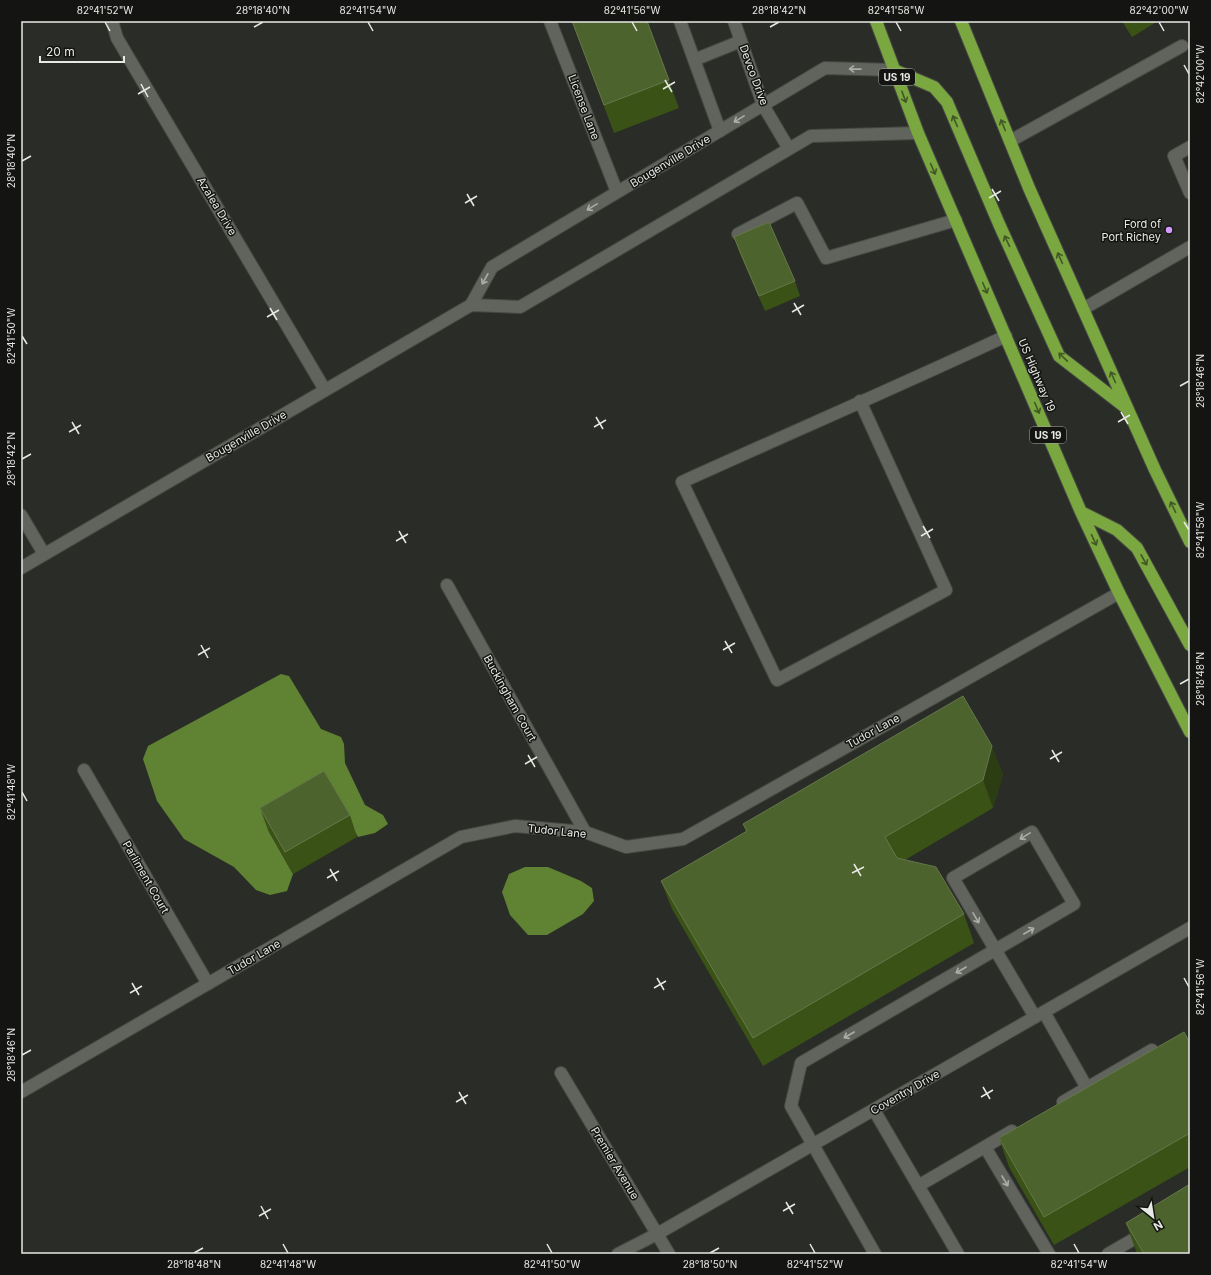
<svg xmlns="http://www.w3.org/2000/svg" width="1211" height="1275" font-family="Inter,sans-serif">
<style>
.water{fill:#5f8233}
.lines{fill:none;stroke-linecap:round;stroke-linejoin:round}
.lane-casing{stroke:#464943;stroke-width:14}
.street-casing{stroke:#464943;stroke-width:14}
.highway-casing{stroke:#464943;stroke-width:14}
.lane{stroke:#61645d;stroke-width:12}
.street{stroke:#61645d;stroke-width:12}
.highway{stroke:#7aa73f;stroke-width:12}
.wall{fill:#3b5217}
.shaded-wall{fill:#2c3d14}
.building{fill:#4d632e;stroke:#66784a}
.oneway{stroke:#abada8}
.oneway2{stroke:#425726}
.ticks{fill:none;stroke:#e7e9e5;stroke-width:1.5}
.poi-dot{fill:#d39cfc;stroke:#141512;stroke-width:1.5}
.labels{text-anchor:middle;stroke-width:3;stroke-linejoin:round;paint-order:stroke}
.shield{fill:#141512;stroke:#a8a9a6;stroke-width:1}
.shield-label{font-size:10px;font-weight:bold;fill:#e7e9e5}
.street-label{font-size:11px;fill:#e7e9e5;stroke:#141512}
.poi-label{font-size:11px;fill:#e7e9e5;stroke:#141512;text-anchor:end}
.neatline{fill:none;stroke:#e7e9e5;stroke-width:1.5}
.ticks-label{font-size:10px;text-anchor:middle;fill:#e7e9e5}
</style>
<rect width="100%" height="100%" fill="#2a2d27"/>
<path class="water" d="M281 674 289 676 321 729 341 737 344 744 345 763 365 805 383 815 388 824 375 833 358 837 332 792 268 830 293 874 287 891 270 895 256 890 234 867 184 839 157 801 143 759 148 746Z
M525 867H548L581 881 592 888 594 901 583 914 547 935H528L510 915 502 892 509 874Z"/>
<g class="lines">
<defs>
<path id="lane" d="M680 21 720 131
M694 60 741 41
M1010 141 1182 46
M1190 147 1174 156 1190 193
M738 234 797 203 826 258 956 220
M1083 309 1190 247
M860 401 946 590 777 680 682 482C790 433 899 386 1006 336
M1044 1012 1087 1088
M1063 1102 1152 1050
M874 1110 958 1254
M985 1147 1049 1254
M918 1186 1012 1131
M875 1254 791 1106 801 1063 1074 904 1032 832 953 878 1035 1017
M1108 1254 1146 1232"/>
<path id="street" d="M112 21 117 38 325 390
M550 21 617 192
M734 21 763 105 789 149
M894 70 825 68 492 267 471 305 520 307 811 136 918 133
M21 515 44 554
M21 568 471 305
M447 585 585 832
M84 770 208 984
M561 1073 669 1254
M21 1092 461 837 515 826 585 832 626 847 683 839 1119 593
M618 1254 657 1234 1190 928"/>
<path id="highway" d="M876 21 918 133 1081 512 1119 593 1190 732
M961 21 1029 188 1155 470 1190 542
M894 70 934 87 947 102 999 224 1059 356 1125 407
M1081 512 1117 530 1137 548 1190 645"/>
</defs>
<use href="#lane" class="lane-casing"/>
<use href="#street" class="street-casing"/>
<use href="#highway" class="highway-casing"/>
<use href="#lane" class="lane"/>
<use href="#street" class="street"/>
<use href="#highway" class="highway"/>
</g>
<path class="wall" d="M572 21H647L679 108 614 133Z
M1122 21H1158L1132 37Z
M734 237 795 281 800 296 765 311 739 252Z
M1003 774 993 808 905 860 964 914 974 943 763 1066 672 909 661 881 746 832 743 824Z
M260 808 350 815 357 837 293 874 268 830Z
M1190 1043V1167L1054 1245 1009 1167 999 1138Z
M1126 1223 1190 1254H1138L1136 1251Z"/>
<path class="shaded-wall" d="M992 746 1003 774 993 808 983 780Z"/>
<path class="building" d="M572 21H647L669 80 604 105Z
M769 222 795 281 759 296 734 237Z
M963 696 992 746 983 780 885 837 897 858 936 867 964 914 753 1038 661 881 747 831 743 824Z
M324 771 350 815 285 852 260 808Z
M1184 1032 1190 1043V1133L1044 1217 999 1138Z
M1190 1184V1254H1144L1126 1223Z"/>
<defs><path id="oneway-shaft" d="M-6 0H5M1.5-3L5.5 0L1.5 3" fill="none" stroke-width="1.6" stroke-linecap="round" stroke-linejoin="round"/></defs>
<g class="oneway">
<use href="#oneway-shaft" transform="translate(855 69) rotate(-179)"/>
<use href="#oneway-shaft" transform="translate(739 119) rotate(149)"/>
<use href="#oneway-shaft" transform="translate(592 207) rotate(149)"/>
<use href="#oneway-shaft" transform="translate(485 279) rotate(119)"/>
<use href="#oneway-shaft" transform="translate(1025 836) rotate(149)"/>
<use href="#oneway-shaft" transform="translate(976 918) rotate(60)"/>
<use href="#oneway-shaft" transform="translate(1029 931) rotate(-30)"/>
<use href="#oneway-shaft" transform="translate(961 970) rotate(150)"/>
<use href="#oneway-shaft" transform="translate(849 1035) rotate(150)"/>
<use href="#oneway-shaft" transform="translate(1005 1181) rotate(59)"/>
</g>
<g class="oneway2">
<use href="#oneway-shaft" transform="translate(904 97) rotate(70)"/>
<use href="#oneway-shaft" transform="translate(955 121) rotate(-113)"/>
<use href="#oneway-shaft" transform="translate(1003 125) rotate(-112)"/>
<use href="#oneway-shaft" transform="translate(933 169) rotate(66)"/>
<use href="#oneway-shaft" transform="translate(1007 241) rotate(-115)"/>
<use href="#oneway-shaft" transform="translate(1060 258) rotate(-114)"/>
<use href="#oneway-shaft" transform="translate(985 288) rotate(67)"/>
<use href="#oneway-shaft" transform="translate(1063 357) rotate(-136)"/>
<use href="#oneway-shaft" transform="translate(1113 377) rotate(-114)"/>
<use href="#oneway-shaft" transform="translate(1037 408) rotate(67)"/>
<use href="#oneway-shaft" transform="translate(1173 507) rotate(-116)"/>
<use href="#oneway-shaft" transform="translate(1094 540) rotate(65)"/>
<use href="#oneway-shaft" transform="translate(1144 560) rotate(61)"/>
</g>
<path class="ticks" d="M105 22 110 31M368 22 373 31M632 22 637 31M896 22 901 31M1159 22 1164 31M254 27 263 22M770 27 779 22M1184 65 1189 74M665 80 672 92M141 84 148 97M663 89 675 82M138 94 150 87M22 161 31 156M992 189 999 201M467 194 474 206M989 198 1001 191M465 203 477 196M794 303 801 315M270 308 277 320M792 312 804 305M267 317 279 310M22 336 27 344M1180 386 1189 381M1121 412 1128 424M596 417 603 429M72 422 79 434M1118 422 1130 415M594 427 606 420M69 432 81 425M22 459 31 454M1184 522 1189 530M923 526 930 538M399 531 406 543M921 536 933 529M396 541 408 534M725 641 732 653M201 645 208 658M723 650 735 643M198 655 210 648M1180 684 1189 679M1052 750 1059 762M528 755 535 767M1050 759 1062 752M525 764 537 757M22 792 27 801M854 864 861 876M330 869 337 881M852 873 864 867M327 878 339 871M657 978 664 990M1184 978 1189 987M132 983 139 995M654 988 666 981M130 993 142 986M22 1055 31 1050M983 1087 990 1099M459 1092 466 1104M981 1097 993 1090M456 1102 468 1095M786 1202 793 1214M261 1206 268 1219M783 1211 795 1204M259 1216 271 1209M283 1244 288 1253M547 1244 552 1253M810 1244 815 1253M1074 1244 1079 1253M194 1253 203 1248M710 1253 719 1248"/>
<circle class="poi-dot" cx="1169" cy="230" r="4"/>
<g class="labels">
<g class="shield">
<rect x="879" y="69" width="36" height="16" rx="3"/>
<rect x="1030" y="427" width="36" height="16" rx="3"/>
</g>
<g class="shield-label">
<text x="897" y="81">US 19</text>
<text x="1048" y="439">US 19</text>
</g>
<g class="street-label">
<text transform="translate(754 75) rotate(70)" y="4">Devco Drive</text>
<text transform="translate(584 107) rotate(69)" y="4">License Lane</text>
<text transform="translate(670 161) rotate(-31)" y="4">Bougenville Drive</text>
<text transform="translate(217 206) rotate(59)" y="4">Azalea Drive</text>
<text transform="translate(1037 375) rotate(67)" y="4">US Highway 19</text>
<text transform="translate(246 436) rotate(-30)" y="4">Bougenville Drive</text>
<text transform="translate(510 698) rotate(61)" y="4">Buckingham Court</text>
<text transform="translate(873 731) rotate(-29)" y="4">Tudor Lane</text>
<text transform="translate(557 831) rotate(6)" y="4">Tudor Lane</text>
<text transform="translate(146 877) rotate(60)" y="4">Parliment Court</text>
<text transform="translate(254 957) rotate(-30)" y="4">Tudor Lane</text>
<text transform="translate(905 1092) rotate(-30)" y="4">Coventry Drive</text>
<text transform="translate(615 1163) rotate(59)" y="4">Premier Avenue</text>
</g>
<g class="poi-label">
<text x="1161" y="228">Ford of<tspan x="1161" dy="13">Port Richey</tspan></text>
</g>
</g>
<rect width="1211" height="1275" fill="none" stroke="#141512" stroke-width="44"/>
<g transform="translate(1153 1217) rotate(150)" stroke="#141512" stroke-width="3" paint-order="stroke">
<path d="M0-3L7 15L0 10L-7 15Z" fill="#e7e9e5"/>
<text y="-6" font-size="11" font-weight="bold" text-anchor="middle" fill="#e7e9e5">N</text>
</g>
<path d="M40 56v6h84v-6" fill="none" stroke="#e7e9e5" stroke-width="2"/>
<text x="46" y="56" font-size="12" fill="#e7e9e5" stroke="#141512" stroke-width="3" paint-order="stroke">20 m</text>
<rect x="22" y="22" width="1167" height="1231" class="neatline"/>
<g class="ticks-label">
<text x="105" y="14">82°41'52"W</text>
<text x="263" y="14">28°18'40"N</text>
<text x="368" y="14">82°41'54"W</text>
<text x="632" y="14">82°41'56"W</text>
<text x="779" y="14">28°18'42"N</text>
<text x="896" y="14">82°41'58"W</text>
<text x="1159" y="14">82°42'00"W</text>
<text transform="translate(1200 74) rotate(-90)" y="4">82°42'00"W</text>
<text transform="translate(11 161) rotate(-90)" y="4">28°18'40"N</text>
<text transform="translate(11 336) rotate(-90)" y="4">82°41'50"W</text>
<text transform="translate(1200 381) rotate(-90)" y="4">28°18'46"N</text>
<text transform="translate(11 459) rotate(-90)" y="4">28°18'42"N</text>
<text transform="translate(1200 530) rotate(-90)" y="4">82°41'58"W</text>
<text transform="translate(1200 679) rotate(-90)" y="4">28°18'48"N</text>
<text transform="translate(11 792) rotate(-90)" y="4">82°41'48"W</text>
<text transform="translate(1200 987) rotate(-90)" y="4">82°41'56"W</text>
<text transform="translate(11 1055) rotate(-90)" y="4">28°18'46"N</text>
<text x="194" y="1268">28°18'48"N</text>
<text x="288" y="1268">82°41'48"W</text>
<text x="552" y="1268">82°41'50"W</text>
<text x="710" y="1268">28°18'50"N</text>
<text x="815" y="1268">82°41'52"W</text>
<text x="1079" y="1268">82°41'54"W</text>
</g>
</svg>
